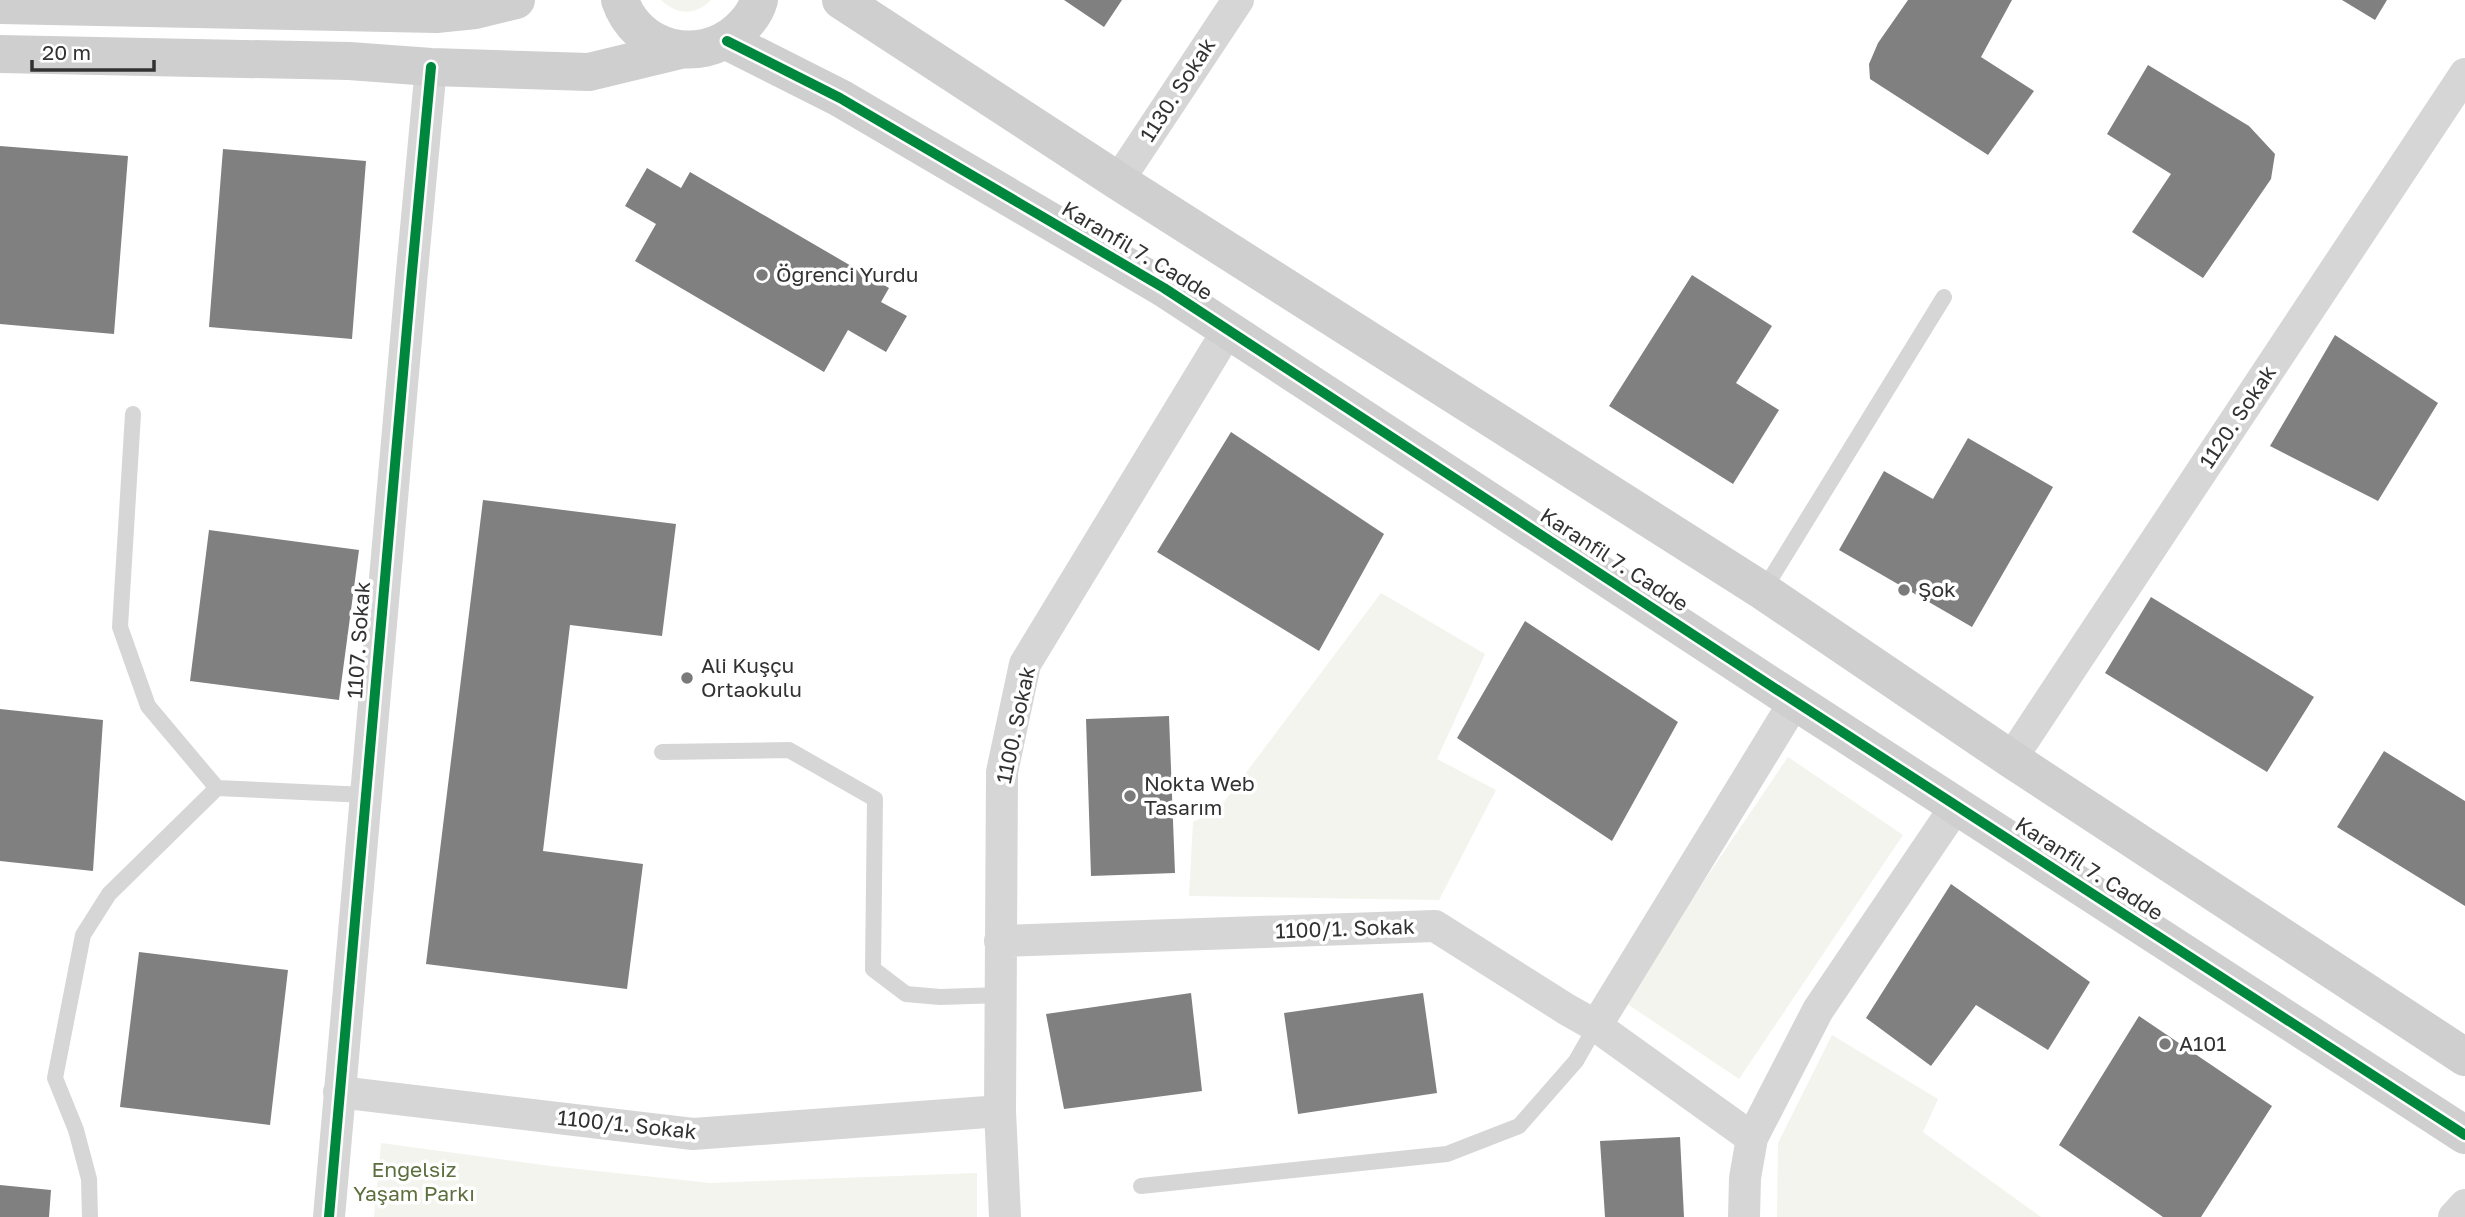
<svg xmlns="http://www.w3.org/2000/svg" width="2465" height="1217" font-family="'Golos Text',sans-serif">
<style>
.green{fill:#f2f4ed}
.building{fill:#808080}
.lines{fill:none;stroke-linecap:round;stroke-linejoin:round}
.lane{stroke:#d6d6d6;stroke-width:16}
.street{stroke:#d6d6d6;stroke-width:32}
.secondary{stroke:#cfcfcf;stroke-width:38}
.cycleway-casing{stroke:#fff;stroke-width:15}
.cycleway{stroke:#00873e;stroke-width:10}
.poi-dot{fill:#7a7a7a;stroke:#fff;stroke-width:2.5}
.labels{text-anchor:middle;stroke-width:7;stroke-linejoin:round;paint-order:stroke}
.street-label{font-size:21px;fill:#323232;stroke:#fff}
.poi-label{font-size:21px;fill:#323232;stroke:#fff;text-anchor:start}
.park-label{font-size:21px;fill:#5d6f3e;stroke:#fff}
</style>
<rect width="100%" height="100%" fill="#fff"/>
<path class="green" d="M661 0H711C695 16 677 15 661 0Z
M1381 593 1485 654 1437 759 1496 790 1439 900 1189 896 1193 822 1218 810Z
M1788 757 1903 835 1739 1079 1623 1001Z
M1832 1035 1938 1099 1923 1132 2041 1217H1777L1778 1143Z
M381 1143 550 1166 710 1183 977 1173V1217H374Z"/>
<path class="building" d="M1064 0H1122L1104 27Z
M1908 0H2012L1981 57 2034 91 1988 155 1870 79 1869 64 1878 43Z
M2342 0H2387L2375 20Z
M2148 65 2249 126 2275 154 2271 179 2203 278 2132 232 2171 174 2107 134Z
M0 146 128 156 114 334 0 324Z
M223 149 366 161 352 339 209 327Z
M647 168 681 188 690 172 889 288 881 302 907 316 886 352 848 330 824 372 635 261 656 224 625 206Z
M1692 275 1772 326 1736 383 1779 410 1733 484 1609 406Z
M2335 335 2438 403 2378 501 2270 446Z
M1231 432 1384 534 1319 651 1157 552Z
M1968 438 2053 487 1972 627 1839 550 1884 471 1933 499Z
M483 500 676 524 662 636 570 625 543 851 643 864 627 989 426 964Z
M209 530 359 550 339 700 190 681Z
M2151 597 2314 697 2267 772 2105 673Z
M1525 621 1678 722 1612 841 1457 738Z
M0 709 103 720 93 871 0 861Z
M1169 716 1175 873 1091 876 1086 719Z
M2384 751 2465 801V906L2337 827Z
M1951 884 2090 982 2048 1050 1976 1005 1931 1066 1866 1018Z
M139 952 288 970 270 1125 120 1107Z
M1191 993 1202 1091 1064 1109 1046 1014Z
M1423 993 1437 1093 1298 1114 1284 1013Z
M2139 1016 2272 1106 2201 1217H2163L2059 1145Z
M1680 1137 1684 1217H1605L1600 1141Z
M0 1185 51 1190 49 1217H0Z"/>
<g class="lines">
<path class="lane" d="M1763 591 1944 297
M662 752 789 750 875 799 873 969 906 994 940 997 1001 995
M217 788 366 795
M1141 1186 1447 1154 1519 1126 1576 1061 1596 1026
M90 1217 89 1179 76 1130 55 1078 83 935 109 894 217 788 148 706 120 627 133 414"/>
<path class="street" d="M1118 181 1238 0
M2011 759 2465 74
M1000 941 1435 926 1566 1009 1596 1026 1752 1138
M1596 1026 1795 701
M339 1092 693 1134 1000 1111
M329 1217C361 833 395 450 431 67
M1005 1217 1000 1111 1002 772 1025 664 1228 330
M1744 1217 1745 1178 1752 1138 1818 1010 1956 806
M2454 1217 2465 1205"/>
<path class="secondary" d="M620 0C637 51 699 65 738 31 747 23 756 12 759 0
M841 0 1118 181 1763 591 2011 759 2465 1057
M0 5 436 14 475 10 516 0
M727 41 840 98 1164 288 1779 691 2465 1135
M0 54 349 61 431 67 589 72 680 50"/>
<defs>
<path id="cycleway" d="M727 41 840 98 1164 288 1779 691 2465 1135
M329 1217C361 833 395 450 431 67"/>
</defs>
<use href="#cycleway" class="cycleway-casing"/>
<use href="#cycleway" class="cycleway"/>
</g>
<g class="poi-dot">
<circle cx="762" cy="275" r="7"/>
<circle cx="1904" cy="590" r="7"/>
<circle cx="687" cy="678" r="7"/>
<circle cx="1130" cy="796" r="7"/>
<circle cx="2165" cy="1044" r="7"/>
</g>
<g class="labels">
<g class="street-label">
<text transform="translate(1178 90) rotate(-57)" y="7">1130. Sokak</text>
<text transform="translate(1137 251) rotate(31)" y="7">Karanfil 7. Cadde</text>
<text transform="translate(2238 417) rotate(-56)" y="7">1120. Sokak</text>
<text transform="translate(1614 560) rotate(33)" y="7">Karanfil 7. Cadde</text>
<text transform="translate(359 640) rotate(-86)" y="7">1107. Sokak</text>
<text transform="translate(1016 725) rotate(-78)" y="7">1100. Sokak</text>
<text transform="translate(2089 869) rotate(33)" y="7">Karanfil 7. Cadde</text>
<text transform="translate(1345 929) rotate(-2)" y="7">1100/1. Sokak</text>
<text transform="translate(627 1125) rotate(6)" y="7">1100/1. Sokak</text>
</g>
<g class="poi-label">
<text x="776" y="282">Öğrenci Yurdu</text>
<text x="1918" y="597">Şok</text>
<text x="701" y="673">Ali Kuşçu<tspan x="701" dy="24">Ortaokulu</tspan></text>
<text x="1144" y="791">Nokta Web<tspan x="1144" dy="24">Tasarım</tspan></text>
<text x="2179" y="1051">A101</text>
</g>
<g class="park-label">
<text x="414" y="1177">Engelsiz<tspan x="414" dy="24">Yaşam Parkı</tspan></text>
</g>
</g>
<path d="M32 60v10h122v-10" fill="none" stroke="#323232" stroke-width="3.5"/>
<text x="42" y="60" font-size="21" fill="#323232" stroke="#ffffff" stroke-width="5" paint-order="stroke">20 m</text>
</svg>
